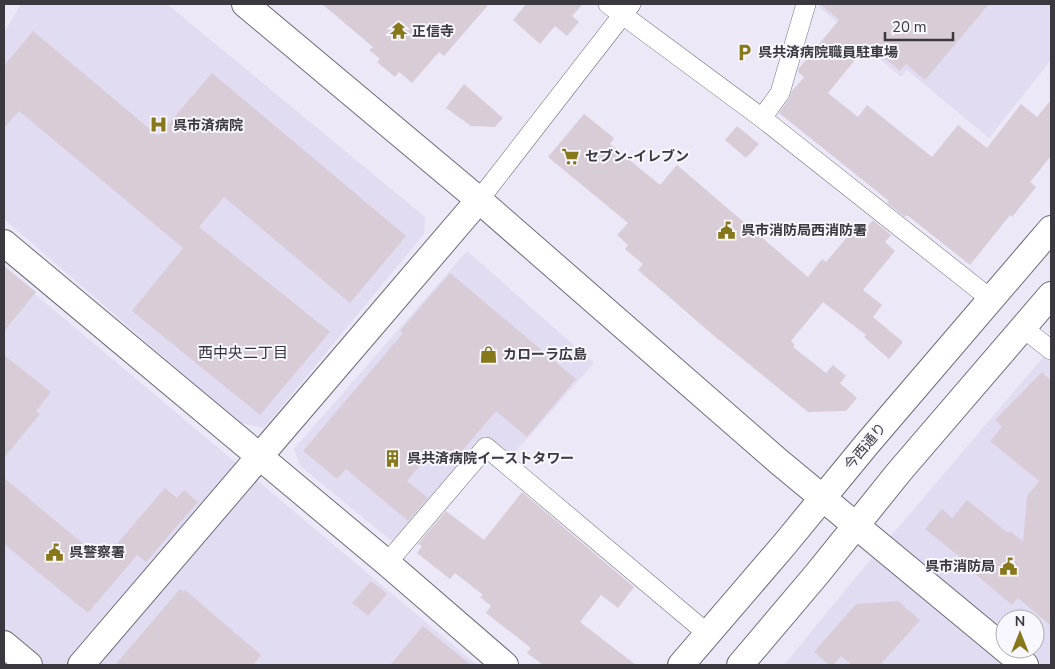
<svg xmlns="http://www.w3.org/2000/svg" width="1055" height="669" font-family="'Nunito Sans','Noto Sans JP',sans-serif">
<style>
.built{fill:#e2dcf2;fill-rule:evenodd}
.building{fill:#d8ccd7}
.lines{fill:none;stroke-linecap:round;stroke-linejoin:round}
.street-casing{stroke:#6e6b78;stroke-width:20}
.secondary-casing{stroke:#6e6b78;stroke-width:28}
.street{stroke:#fff;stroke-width:19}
.secondary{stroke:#fff;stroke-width:26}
.labels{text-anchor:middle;stroke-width:4;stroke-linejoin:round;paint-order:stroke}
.poi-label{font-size:14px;font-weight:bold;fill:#3b393f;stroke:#f8f7fd;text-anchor:start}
.street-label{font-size:14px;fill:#3b393f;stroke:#f8f7fd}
.neighbourhood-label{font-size:15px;fill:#36333e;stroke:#f8f7fd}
</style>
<rect width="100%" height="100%" fill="#ece8f7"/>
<path class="built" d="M21 4H167L425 217 424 234 264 428 240 423 4 219V33Z
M820 4H1051V60L989 138 907 70 901 77 819 7Z
M467 251 594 363 510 458 484 435 394 543 300 466 294 449Z
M4 268 477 665H4Z
M1051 348V665H784L856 577ZM1005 619H1035V649H1005Z"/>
<path class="building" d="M322 4H489L444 56 439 52 412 83 399 72 395 77 377 62 380 59 369 50 373 47Z
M526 4H583L572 16 579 22 567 36 555 26 540 44 513 20Z
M820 4H989L925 80 906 64 900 71 868 44 828 93 858 117 867 105 932 157 958 125 987 148 1021 104 1037 117 1051 100V156L1030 182 1036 187 1012 217 1010 215 970 265 907 215 905 217 887 203 889 201 779 113 789 99 792 91 804 77 798 72 799 68 839 20Z
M33 31 158 136 212 73 406 236 350 303 224 197 199 227 330 332 260 415 132 311 183 248 19 111 4 128V66Z
M464 84 503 118 495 127 471 126 446 108Z
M584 114 614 138 610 144 660 185 677 165 808 277 822 259 826 262 860 222 867 227 873 220 891 235 885 242 895 251 863 290 882 305 873 317 903 342 889 359 864 337 866 335 823 302 791 341 795 345 793 347 826 373 833 365 846 376 840 383 857 398 846 411 808 412 713 335 638 270 643 264 625 249 628 245 617 235 628 223 548 157Z
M737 126 759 144 746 158 725 140Z
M4 266 36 292 4 331Z
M450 273 576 379 527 437 496 411 450 465 433 451 407 481 428 498 408 521 346 469 337 479 303 451 403 333 400 331Z
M4 355 51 392 36 411 40 414 4 458Z
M1042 372 1051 381V626L1018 598 1012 605 974 573 976 570 925 529 942 509 952 518 967 500 1008 533 1010 531 1023 542 1027 496 1039 481 990 441 1002 427 995 420Z
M4 478 103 560 165 488 177 498 184 490 198 502 146 562 137 555 88 613 4 544Z
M522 492 634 587 618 608 601 595 580 622 636 665H543L527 653 531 648 486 613 491 606 480 597 483 595 455 573 450 579 417 553 422 546 418 544 446 511 484 540Z
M371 581 387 594 368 616 352 603Z
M180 589 184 592 185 590 261 655 253 665H115Z
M898 601 920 620 880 665H852L841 656 833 665H829L814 652 856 604Z
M423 626 471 665H390Z"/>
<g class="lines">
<defs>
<path id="street" d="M608 4 762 118 992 300
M762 118 780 93 806 4
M479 200 631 4
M1023 328 1051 350
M387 563 486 447 708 634"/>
<path id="secondary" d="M245 4 479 200 778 461 1005 649
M4 243 387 563 505 665
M4 644 29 665
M1005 649 1025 665
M81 665 479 200
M681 665 784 545 867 444 1051 229
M740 665 817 574 899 472 1051 295"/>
</defs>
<use href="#street" class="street-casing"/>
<use href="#secondary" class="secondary-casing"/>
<use href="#street" class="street"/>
<use href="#secondary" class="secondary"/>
</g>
<defs>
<symbol id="temple-bare" viewBox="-9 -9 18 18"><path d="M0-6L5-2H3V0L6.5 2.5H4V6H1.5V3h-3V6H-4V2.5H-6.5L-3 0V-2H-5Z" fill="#87781c" stroke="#f8f7fd" stroke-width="2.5" paint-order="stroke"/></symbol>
<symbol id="parking-bare" viewBox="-9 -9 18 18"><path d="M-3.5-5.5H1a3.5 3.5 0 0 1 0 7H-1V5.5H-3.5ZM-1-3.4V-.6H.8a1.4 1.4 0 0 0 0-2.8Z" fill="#87781c" stroke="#f8f7fd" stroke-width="2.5" paint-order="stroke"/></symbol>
<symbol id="hospital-bare" viewBox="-9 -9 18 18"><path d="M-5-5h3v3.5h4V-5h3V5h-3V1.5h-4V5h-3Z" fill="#87781c" stroke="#f8f7fd" stroke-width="2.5" paint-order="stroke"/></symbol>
<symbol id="supermarket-bare" viewBox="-9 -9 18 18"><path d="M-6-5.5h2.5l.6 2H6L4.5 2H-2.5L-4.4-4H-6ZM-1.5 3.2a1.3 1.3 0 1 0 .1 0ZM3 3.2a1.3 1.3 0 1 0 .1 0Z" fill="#87781c" stroke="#f8f7fd" stroke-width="2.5" paint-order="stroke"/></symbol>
<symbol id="civic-bare" viewBox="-9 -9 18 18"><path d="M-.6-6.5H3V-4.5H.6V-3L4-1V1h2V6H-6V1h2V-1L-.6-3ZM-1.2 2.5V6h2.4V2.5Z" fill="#87781c" stroke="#f8f7fd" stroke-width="2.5" paint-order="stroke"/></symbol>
<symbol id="shop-bare" viewBox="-9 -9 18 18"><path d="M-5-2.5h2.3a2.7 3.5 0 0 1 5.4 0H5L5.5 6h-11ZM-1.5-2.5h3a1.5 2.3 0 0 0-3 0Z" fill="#87781c" stroke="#f8f7fd" stroke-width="2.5" paint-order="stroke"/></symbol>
<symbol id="building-bare" viewBox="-9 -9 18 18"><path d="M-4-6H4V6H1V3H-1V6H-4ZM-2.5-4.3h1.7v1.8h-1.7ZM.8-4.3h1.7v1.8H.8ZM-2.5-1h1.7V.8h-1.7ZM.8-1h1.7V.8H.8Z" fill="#87781c" stroke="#f8f7fd" stroke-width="2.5" paint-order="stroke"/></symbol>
</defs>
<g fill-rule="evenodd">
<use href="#temple-bare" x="386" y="18" width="25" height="25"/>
<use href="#parking-bare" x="732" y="40" width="25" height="25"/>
<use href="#hospital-bare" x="146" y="112" width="25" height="25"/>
<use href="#supermarket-bare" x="558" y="144" width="25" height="25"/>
<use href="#civic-bare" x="714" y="218" width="25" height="25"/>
<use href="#shop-bare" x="476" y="342" width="25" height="25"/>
<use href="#building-bare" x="380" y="446" width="25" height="25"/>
<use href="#civic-bare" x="42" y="540" width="25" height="25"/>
<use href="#civic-bare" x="996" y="554" width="25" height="25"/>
</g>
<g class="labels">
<g class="poi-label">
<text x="412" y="36">正信寺</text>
<text x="758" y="57">呉共済病院職員駐車場</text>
<text x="173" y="130">呉市済病院</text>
<text x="585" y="161">セブン-イレブン</text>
<text x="741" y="235">呉市消防局西消防署</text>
<text x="503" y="359">カローラ広島</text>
<text x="407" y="463">呉共済病院イーストタワー</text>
<text x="69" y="557">呉警察署</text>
<text x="995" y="571" text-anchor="end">呉市消防局</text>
</g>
<g class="street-label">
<text transform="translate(865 446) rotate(-50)" y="5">今西通り</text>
</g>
<g class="neighbourhood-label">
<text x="243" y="358">西中央二丁目</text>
</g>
</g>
<rect width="1055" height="669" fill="none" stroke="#3b393f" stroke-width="10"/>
<g transform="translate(1020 634)"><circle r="24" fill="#f8f7fd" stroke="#acabb1"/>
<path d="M0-4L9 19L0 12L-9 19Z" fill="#87781c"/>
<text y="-8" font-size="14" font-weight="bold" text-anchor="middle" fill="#3b393f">N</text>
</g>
<path d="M885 32v8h68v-8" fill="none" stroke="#3b393f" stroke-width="2.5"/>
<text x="892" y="32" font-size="15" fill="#3b393f" stroke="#f8f7fd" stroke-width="4" paint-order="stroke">20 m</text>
</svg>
